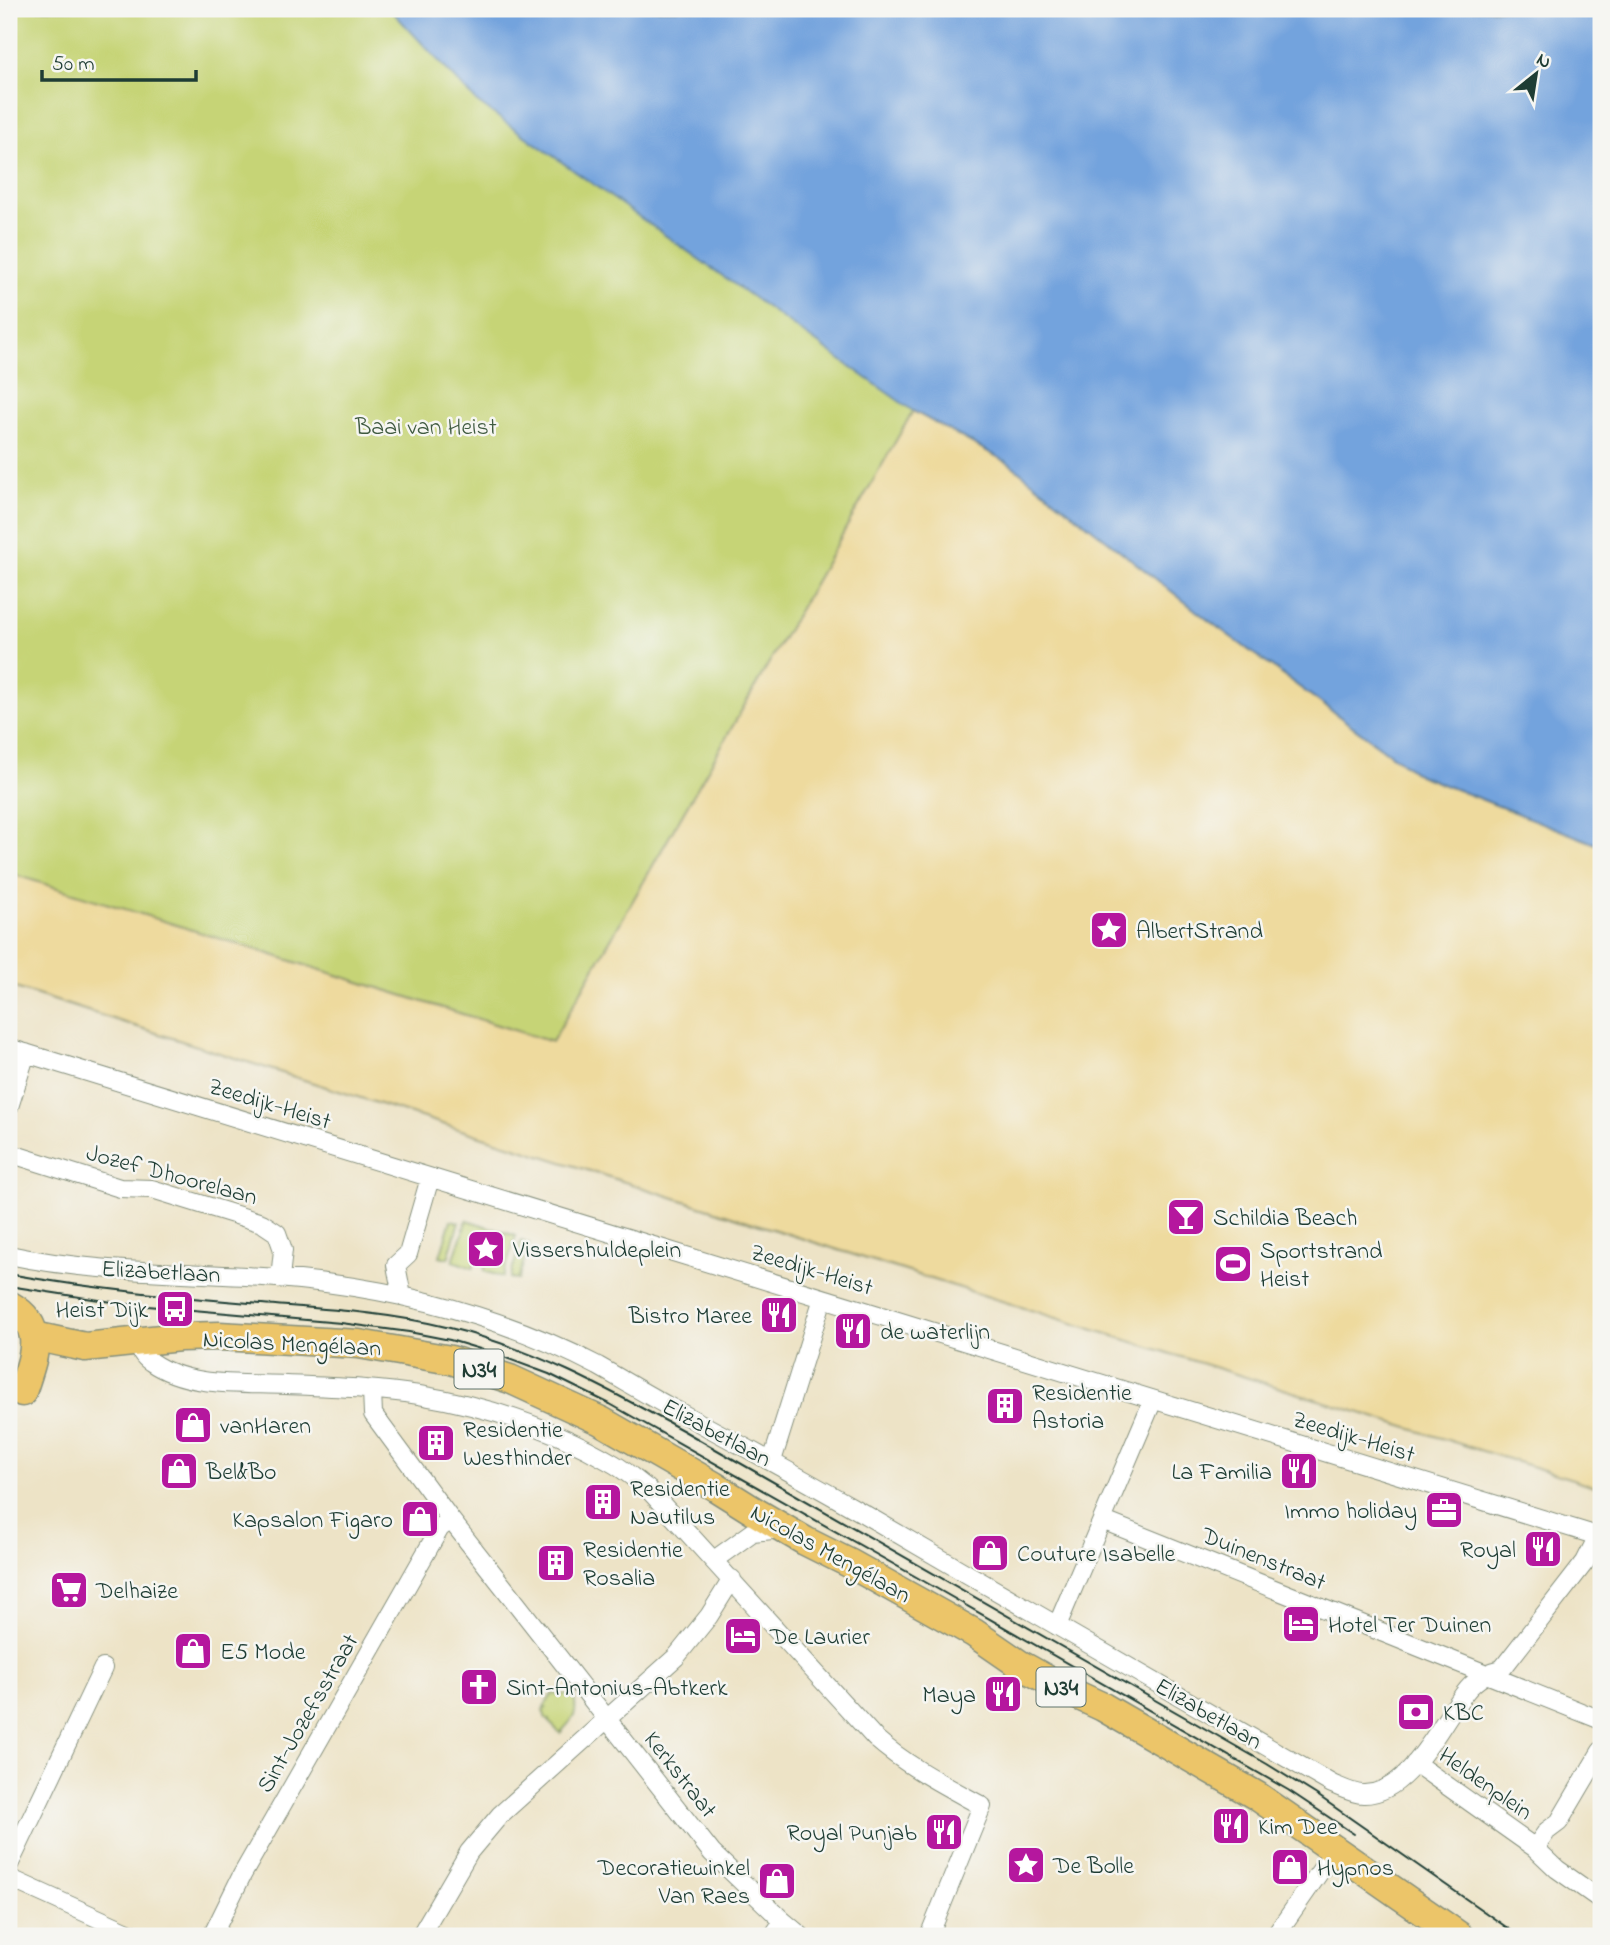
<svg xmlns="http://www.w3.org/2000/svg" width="1610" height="1945" font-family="'Indie Flower',sans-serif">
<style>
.green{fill:#c6d476;stroke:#728855;stroke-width:2}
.sand{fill:#eeda9e;stroke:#868c69;stroke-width:2}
.water{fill:#73a3dd;stroke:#497088;stroke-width:2}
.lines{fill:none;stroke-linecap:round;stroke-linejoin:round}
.minor-casing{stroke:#86907d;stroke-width:20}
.primary-casing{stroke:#86907d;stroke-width:31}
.minor{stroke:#fff;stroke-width:18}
.primary{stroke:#ecc569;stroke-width:28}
.tram{stroke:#1f3d34;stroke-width:2}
.labels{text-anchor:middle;stroke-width:5;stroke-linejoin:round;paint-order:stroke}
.shield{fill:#f6f6f2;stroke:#60746d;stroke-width:2}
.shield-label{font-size:23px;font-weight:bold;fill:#1f3d34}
.park-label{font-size:24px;fill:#405b41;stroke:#f6f6f2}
.poi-label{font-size:24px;fill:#1f3d34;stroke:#f6f6f2;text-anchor:start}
.street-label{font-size:24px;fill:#1f3d34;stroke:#f6f6f2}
</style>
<rect width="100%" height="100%" fill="#f6f6f2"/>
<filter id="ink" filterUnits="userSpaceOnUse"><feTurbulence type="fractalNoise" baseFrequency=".0143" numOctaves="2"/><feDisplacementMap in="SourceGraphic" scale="14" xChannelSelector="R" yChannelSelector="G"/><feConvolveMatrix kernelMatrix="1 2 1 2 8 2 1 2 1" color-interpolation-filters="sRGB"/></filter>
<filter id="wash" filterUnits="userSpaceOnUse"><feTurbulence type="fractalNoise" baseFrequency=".00686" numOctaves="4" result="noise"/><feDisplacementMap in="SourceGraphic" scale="28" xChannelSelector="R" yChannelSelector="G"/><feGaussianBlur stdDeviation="1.57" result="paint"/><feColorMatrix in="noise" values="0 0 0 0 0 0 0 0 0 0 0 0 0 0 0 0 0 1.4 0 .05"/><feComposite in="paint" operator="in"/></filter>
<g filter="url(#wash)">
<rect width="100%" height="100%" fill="#ede3c6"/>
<path class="green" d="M9 9H1601V846L1208 620 1009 463 913 411 552 1042 9 873Z
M451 1220 459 1222 448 1258 440 1256Z
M467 1220 516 1236 503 1277 484 1271 489 1252 479 1249 473 1268 453 1261Z
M521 1241 529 1244 518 1280 510 1278Z
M552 1694 574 1695C578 1716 574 1718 560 1733L549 1722V1720L546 1719 543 1710 546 1708 544 1707Z"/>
<path class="sand" d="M913 411 1009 463 1208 620 1419 775 1601 846V1488L832 1248 9 986V873L552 1042Z"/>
<path class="water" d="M390 9H1601V846L1419 775 1208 620 1009 463 913 411 477 102Z"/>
</g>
<g filter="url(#ink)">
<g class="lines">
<defs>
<path id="minor" d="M9 1048 1601 1537
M9 1107 26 1053
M9 1153 120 1188 152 1189 262 1223 277 1233 283 1250 280 1278
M9 1255C97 1274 187 1271 277 1278 343 1283 414 1296 477 1316 518 1329 560 1346 598 1366 621 1379 644 1393 668 1406 732 1440 796 1475 859 1511 1016 1603 1174 1693 1332 1784 1342 1788 1353 1794 1363 1794 1404 1795 1433 1738 1454 1708 1460 1700 1466 1689 1474 1683 1482 1675 1491 1672 1502 1669L1585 1562 1598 1536
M402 1296 396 1265 408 1254 430 1178
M137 1341C140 1350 142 1356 151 1362 188 1388 243 1383 286 1385 330 1387 375 1388 419 1395 486 1406 555 1429 614 1464 626 1471 637 1481 648 1489L875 1738C908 1767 944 1785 982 1806L929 1936
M372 1390 373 1414 451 1520 712 1853 783 1921 801 1936
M772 1461 823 1298
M1102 1520 1601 1720
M714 1560 753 1532 782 1529
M1057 1626 1153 1400
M1415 1763 1535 1848 1557 1869 1601 1900
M1535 1848 1547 1831 1559 1822 1601 1751
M9 1865 103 1668
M9 1878 137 1936
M212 1936 242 1875 440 1528 451 1520
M420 1936 469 1852 500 1815 676 1657 709 1616 732 1579
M773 1936 783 1921
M1275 1936 1335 1850"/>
<path id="primary" d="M9 1305C48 1327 33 1358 22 1392
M34 1336 85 1347 180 1337 219 1336 359 1344 451 1360 510 1379 601 1421 714 1486 757 1513 805 1541 849 1563 974 1633 1019 1664 1064 1689 1103 1707 1257 1796 1459 1936"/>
</defs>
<use href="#minor" class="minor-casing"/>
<use href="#primary" class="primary-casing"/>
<use href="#minor" class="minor"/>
<use href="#primary" class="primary"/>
<path class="tram" d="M9 1274C93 1289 177 1297 262 1304 324 1309 386 1312 446 1327 533 1348 606 1388 684 1431L1267 1764 1320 1797 1519 1936
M9 1286 125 1304 341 1323 409 1332 450 1340 490 1352 549 1374 610 1404 934 1587 1288 1790 1354 1834"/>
</g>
</g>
<defs>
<symbol id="sight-square" viewBox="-11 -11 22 22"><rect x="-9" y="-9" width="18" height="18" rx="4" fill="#b5179e" stroke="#f6f6f2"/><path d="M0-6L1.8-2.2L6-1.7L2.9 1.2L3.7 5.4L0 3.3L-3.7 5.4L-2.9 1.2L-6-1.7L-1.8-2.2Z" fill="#fff"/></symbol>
<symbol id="bar-square" viewBox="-11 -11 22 22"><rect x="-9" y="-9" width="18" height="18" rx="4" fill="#b5179e" stroke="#f6f6f2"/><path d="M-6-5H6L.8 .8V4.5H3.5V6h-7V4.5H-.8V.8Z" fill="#fff"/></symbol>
<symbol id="stadium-square" viewBox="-11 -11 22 22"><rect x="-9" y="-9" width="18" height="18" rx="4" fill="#b5179e" stroke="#f6f6f2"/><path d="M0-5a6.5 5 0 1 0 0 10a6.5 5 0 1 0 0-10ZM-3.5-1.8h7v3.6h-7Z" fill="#fff"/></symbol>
<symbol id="bus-square" viewBox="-11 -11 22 22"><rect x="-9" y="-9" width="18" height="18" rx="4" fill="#b5179e" stroke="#f6f6f2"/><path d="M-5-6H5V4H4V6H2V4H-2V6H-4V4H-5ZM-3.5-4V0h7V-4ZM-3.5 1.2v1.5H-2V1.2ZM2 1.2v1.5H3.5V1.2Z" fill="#fff"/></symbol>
<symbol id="restaurant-square" viewBox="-11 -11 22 22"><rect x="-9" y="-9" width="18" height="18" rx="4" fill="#b5179e" stroke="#f6f6f2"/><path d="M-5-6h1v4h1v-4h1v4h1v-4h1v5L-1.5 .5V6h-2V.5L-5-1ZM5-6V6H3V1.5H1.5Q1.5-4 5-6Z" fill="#fff"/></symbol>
<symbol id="building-square" viewBox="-11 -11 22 22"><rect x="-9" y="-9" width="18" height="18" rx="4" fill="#b5179e" stroke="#f6f6f2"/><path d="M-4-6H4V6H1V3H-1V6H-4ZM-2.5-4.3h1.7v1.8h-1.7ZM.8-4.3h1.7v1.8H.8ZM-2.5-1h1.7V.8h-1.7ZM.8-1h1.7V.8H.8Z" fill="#fff"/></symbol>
<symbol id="shop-square" viewBox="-11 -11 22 22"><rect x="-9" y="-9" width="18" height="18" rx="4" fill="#b5179e" stroke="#f6f6f2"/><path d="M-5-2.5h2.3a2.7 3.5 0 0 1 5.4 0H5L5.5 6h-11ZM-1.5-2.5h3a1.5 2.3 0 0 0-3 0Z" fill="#fff"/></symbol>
<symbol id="office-square" viewBox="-11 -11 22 22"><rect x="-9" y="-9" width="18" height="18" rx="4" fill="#b5179e" stroke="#f6f6f2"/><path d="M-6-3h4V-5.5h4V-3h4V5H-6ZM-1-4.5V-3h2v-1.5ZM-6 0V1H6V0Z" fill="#fff"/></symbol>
<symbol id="supermarket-square" viewBox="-11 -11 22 22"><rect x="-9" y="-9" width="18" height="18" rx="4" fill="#b5179e" stroke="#f6f6f2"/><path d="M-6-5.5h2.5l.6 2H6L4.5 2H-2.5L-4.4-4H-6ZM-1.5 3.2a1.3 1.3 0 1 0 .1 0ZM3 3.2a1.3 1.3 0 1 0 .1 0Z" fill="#fff"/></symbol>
<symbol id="hotel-square" viewBox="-11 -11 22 22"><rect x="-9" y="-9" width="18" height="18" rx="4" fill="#b5179e" stroke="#f6f6f2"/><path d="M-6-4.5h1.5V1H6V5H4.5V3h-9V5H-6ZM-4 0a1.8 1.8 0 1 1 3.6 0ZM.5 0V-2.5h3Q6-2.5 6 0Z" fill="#fff"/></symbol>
<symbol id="church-square" viewBox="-11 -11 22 22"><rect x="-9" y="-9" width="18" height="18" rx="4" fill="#b5179e" stroke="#f6f6f2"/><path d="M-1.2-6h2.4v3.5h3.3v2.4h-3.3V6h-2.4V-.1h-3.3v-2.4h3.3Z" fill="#fff"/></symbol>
<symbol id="bank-square" viewBox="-11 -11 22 22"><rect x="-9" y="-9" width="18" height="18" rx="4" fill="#b5179e" stroke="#f6f6f2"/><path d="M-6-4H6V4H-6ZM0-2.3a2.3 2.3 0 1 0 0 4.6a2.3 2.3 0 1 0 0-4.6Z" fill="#fff"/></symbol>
</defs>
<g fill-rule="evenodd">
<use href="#sight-square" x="1087" y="908" width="44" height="44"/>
<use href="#bar-square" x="1164" y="1195" width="44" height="44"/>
<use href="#sight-square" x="464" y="1227" width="44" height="44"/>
<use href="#stadium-square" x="1211" y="1242" width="44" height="44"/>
<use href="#bus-square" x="153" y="1287" width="44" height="44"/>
<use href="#restaurant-square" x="757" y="1293" width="44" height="44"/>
<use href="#restaurant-square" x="831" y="1309" width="44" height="44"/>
<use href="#building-square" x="983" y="1384" width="44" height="44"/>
<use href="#shop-square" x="171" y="1403" width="44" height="44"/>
<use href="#building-square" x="414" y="1421" width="44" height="44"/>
<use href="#shop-square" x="157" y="1449" width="44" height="44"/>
<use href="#restaurant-square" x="1277" y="1449" width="44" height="44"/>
<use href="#building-square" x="581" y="1480" width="44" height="44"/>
<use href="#office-square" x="1422" y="1488" width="44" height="44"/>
<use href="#shop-square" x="398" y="1497" width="44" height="44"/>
<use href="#restaurant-square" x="1521" y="1527" width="44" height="44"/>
<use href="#shop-square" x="968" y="1531" width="44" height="44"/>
<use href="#building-square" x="534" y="1541" width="44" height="44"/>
<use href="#supermarket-square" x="47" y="1568" width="44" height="44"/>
<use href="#hotel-square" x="1279" y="1602" width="44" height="44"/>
<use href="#hotel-square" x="721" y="1614" width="44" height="44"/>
<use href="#shop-square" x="171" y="1629" width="44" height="44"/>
<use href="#church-square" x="457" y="1665" width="44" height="44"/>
<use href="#restaurant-square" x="981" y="1672" width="44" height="44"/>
<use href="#bank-square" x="1394" y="1690" width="44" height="44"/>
<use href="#restaurant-square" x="1209" y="1804" width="44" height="44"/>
<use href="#restaurant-square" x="922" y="1810" width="44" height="44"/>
<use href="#sight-square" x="1004" y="1843" width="44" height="44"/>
<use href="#shop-square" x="1268" y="1845" width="44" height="44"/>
<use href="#shop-square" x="755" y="1859" width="44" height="44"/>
</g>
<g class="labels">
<g class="shield">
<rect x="454.5" y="1349.5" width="49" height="39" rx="5"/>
<rect x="1036.5" y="1667.5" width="49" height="39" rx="5"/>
</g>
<g class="shield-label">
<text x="479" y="1377">N34</text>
<text x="1061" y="1695">N34</text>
</g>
<g class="park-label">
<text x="426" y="434">Baai van Heist</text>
</g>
<g class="poi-label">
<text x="1136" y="938">AlbertStrand</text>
<text x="1213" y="1225">Schildia Beach</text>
<text x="513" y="1257">Vissershuldeplein</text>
<text x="1260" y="1258">Sportstrand<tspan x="1260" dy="28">Heist</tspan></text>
<text x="148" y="1317" text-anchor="end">Heist Dijk</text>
<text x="752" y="1323" text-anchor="end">Bistro Maree</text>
<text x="880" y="1339">de waterlijn</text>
<text x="1032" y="1400">Residentie<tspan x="1032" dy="28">Astoria</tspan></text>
<text x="220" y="1433">vanHaren</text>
<text x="463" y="1437">Residentie<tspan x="463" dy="28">Westhinder</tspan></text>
<text x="206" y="1479">Bel&amp;Bo</text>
<text x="1272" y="1479" text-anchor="end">La Familia</text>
<text x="630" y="1496">Residentie<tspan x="630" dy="28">Nautilus</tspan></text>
<text x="1417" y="1518" text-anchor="end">Immo holiday</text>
<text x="393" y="1527" text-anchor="end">Kapsalon Figaro</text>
<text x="583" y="1557">Residentie<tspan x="583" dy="28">Rosalia</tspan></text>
<text x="1516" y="1557" text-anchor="end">Royal</text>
<text x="1017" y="1561">Couture Isabelle</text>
<text x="96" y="1598">Delhaize</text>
<text x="1328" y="1632">Hotel Ter Duinen</text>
<text x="770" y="1644">De Laurier</text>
<text x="220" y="1659">E5 Mode</text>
<text x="506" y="1695">Sint-Antonius-Abtkerk</text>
<text x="976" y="1702" text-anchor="end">Maya</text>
<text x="1443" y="1720">KBC</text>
<text x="1258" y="1834">Kim Dee</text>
<text x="917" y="1840" text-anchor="end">Royal Punjab</text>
<text x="1053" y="1873">De Bolle</text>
<text x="750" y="1875" text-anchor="end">Decoratiewinkel<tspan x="750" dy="28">Van Raes</tspan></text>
<text x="1317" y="1875">Hypnos</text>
</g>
<g class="street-label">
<text transform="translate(270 1103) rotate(17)" y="8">Zeedijk-Heist</text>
<text transform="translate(172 1174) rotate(15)" y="8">Jozef Dhoorelaan</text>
<text transform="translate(812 1269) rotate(17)" y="8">Zeedijk-Heist</text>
<text transform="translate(161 1271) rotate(3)" y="8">Elizabetlaan</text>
<text transform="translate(292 1343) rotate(3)" y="8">Nicolas Mengélaan</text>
<text transform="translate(717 1432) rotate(28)" y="8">Elizabetlaan</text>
<text transform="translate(1354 1436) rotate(17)" y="8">Zeedijk-Heist</text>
<text transform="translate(831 1553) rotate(29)" y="8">Nicolas Mengélaan</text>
<text transform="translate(1264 1558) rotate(22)" y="8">Duinenstraat</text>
<text transform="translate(307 1713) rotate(-60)" y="8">Sint-Jozefsstraat</text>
<text transform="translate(1209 1713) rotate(30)" y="8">Elizabetlaan</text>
<text transform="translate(681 1774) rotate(52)" y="8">Kerkstraat</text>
<text transform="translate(1486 1783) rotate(35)" y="8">Heldenplein</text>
</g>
</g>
<rect width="1610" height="1945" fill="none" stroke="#f6f6f2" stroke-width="35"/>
<g transform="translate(1536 74) rotate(30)" stroke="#f6f6f2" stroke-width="5" paint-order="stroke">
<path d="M0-5L12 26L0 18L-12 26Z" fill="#1f3d34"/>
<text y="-10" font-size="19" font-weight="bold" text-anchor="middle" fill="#1f3d34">N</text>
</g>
<path d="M42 70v10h154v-10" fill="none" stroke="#1f3d34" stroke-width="3.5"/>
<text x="52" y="70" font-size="21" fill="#1f3d34" stroke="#f6f6f2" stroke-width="5" paint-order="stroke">50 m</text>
</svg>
